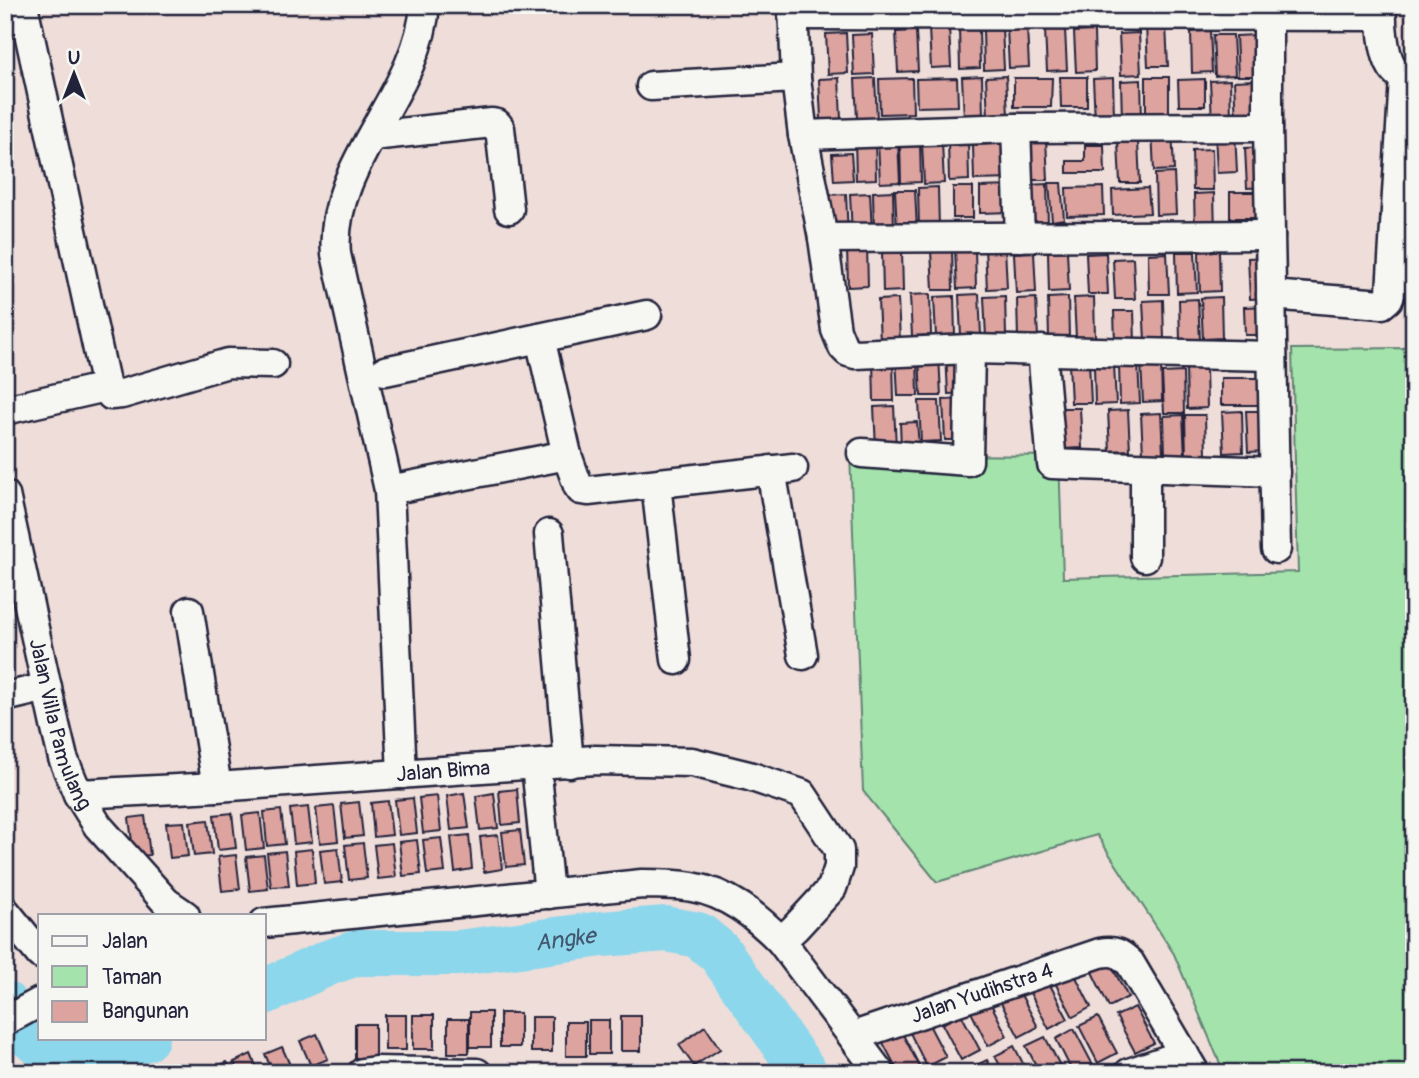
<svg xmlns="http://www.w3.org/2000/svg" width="1419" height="1078" font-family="Pangolin,sans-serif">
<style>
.green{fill:#a4e4ac;stroke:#638374;stroke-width:2}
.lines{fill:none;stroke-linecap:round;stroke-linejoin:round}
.river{stroke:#8cd7ec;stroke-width:46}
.building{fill:#dda39f;stroke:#22223b;stroke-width:2}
.minor-casing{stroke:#22223b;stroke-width:33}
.minor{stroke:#f6f6f2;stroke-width:28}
.labels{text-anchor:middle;stroke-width:7;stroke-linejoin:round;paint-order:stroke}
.street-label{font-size:21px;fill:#22223b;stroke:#f6f6f2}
.water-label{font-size:23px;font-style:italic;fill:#425870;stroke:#f6f6f2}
</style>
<rect width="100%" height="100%" fill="#eeddd9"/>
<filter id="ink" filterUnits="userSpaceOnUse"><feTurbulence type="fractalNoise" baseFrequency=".0143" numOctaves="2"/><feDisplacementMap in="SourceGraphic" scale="14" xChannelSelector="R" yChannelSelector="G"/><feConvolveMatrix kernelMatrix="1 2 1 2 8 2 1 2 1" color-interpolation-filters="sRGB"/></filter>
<g filter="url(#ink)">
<path class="green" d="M1414 348V1073H1224L1174 954 1097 835 937 882 863 791 850 454 1059 456 1063 578 1298 572 1292 349Z"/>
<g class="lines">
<g class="river">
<path id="s1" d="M264 992 330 962 357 953H458L602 934 666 929 698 935 719 952 805 1073"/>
<path d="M5 1004C14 1017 25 1034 38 1042 73 1062 111 1050 146 1038"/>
</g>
</g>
<path class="building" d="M1166 25 1168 66H1148L1146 26Z
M949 27 951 67 931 68 929 28Z
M1027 27 1029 67 1009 68 1007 28Z
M959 28H979L980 68 960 69Z
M1002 28 1004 69 984 70 983 29Z
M1065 29 1067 70 1047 71 1045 30Z
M916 31 918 71 898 72 896 32Z
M1094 31 1095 71 1076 72 1074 32Z
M1210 31 1212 72 1192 73 1191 32Z
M846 33 848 73 828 74 826 34Z
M1139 33 1141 74 1121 75 1119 34Z
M872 34 874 74 854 75 852 35Z
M1213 35H1233L1235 75 1215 76Z
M1256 35 1258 76H1238L1236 36Z
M982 76 983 117 964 118 962 77Z
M1006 76 1008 116 988 117 986 77Z
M1060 77H1087V107H1061Z
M1146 77H1169V118H1146Z
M839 78 841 119H821L819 79Z
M875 78 877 119H857L855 79Z
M912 78 913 113 880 114 879 79Z
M957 78 958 106 917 107 916 79Z
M1014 78H1052L1051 107H1014Z
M1113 78 1114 119 1095 120 1093 79Z
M1205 79V106H1179L1178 80Z
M1141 80 1142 121H1122L1121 81Z
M1230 80 1231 121H1212L1210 81Z
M1254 80 1256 120 1236 121 1234 81Z
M1172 129 1174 170 1154 171 1152 130Z
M1235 131 1237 172 1217 173 1215 132Z
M875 138 876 179 856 180 855 139Z
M1046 139 1048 180H1027L1026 140Z
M948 140H968L969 180 949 181Z
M898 141 900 182 880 183 878 142Z
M900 142H920L921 182 901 183Z
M942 142 944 183 924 184 922 143Z
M1138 142 1140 183H1120L1118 143Z
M1012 143 1013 179 974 180 973 145Z
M1085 145H1104L1105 173H1067V161H1085Z
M1265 147 1267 187 1247 188 1245 148Z
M1212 149 1213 190H1193L1192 150Z
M851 153 853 180 834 181 832 154Z
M1174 173 1176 214 1156 215 1155 174Z
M1049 183H1061L1064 219 1052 221Z
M1047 184 1048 225H1029L1027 185Z
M1012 186V212L980 213V187Z
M938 187 939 228H919L918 188Z
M953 187H973V218H953Z
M1103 187 1104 215 1067 216 1066 188Z
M1148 188 1150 213 1113 215 1112 190Z
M895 190H915L917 230 897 231Z
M893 191 894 231 874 232 873 192Z
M1230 192H1266L1267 218H1230Z
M870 193 872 233 852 234 850 194Z
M1214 193 1215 233 1195 234 1194 194Z
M846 194 848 235H828L826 195Z
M867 246 868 286 848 287 847 247Z
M1005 247 1007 288 987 289 985 248Z
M975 248 976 288 957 289 955 249Z
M952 249 953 290H933L931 250Z
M902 250 903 291 883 292 882 251Z
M1067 251 1069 291 1049 292 1048 252Z
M1219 251 1220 291 1200 292 1199 252Z
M1034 252 1036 292 1016 293 1014 253Z
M1176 252H1195L1197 292 1177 293Z
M1106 253 1108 294H1088L1086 254Z
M1167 253 1169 294H1149L1148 254Z
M1268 257 1269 298 1250 299 1248 258Z
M1133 258 1135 299H1115L1113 259Z
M930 294 931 335 912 336 910 295Z
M979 294 981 335 961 336 959 295Z
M954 296 955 336 936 337 934 297Z
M1005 296 1006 336 986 337 984 297Z
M1068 297 1069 337 1049 338 1048 298Z
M1094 297 1095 337 1076 338 1074 298Z
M1221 297 1222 338 1203 339 1201 298Z
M1036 298 1038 338 1018 339 1017 299Z
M898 299 900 340 880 341 878 300Z
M1198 299 1200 340 1180 341 1179 300Z
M1163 300 1164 340 1145 341 1143 301Z
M1267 306 1269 335H1245L1244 307Z
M1114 311H1134L1135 342 1115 343Z
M966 353 967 393 948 394 946 354Z
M917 355 918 396H898L896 356Z
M939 355 941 396H921L919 356Z
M873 361H893L894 401H874Z
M1141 361H1161L1162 401 1143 402Z
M1089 362 1091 403H1071L1069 363Z
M1119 363H1138L1140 403 1120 404Z
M1114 364 1116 404 1095 405 1094 365Z
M1206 368 1207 408 1187 409 1186 369Z
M1183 372 1184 413H1164L1162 373Z
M1221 378H1260V405H1221Z
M963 399 965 440H945L943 400Z
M919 401H939L941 441 921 442Z
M894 406 896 447 876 448 874 407Z
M1060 408H1080L1082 448 1062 449Z
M1128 410 1130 450 1110 451 1108 411Z
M1242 411 1243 452 1224 453 1222 412Z
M1246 411H1266L1267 451 1248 452Z
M1161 413 1163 453 1143 454 1141 414Z
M1183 415 1185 456 1165 457 1164 416Z
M1185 415H1205L1206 455 1186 456Z
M917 422 919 446 901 447 900 423Z
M517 789 520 823 502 825 499 791Z
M464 793 469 828 451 830 447 796Z
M494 793 498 828 480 830 476 796Z
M437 796 441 831 423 833 419 798Z
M413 798 417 833 399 835 395 800Z
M388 801 392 835 374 837 371 803Z
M359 802 363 836 345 838 341 804Z
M334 806 338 841 320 843 316 808Z
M308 807 312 842 294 844 290 809Z
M281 810 285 844 267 846 264 812Z
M232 813 236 848 218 850 214 815Z
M260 813 264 848 246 850 242 815Z
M145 816 150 855 134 857 129 818Z
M208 820 212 854 194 856 190 822Z
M184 822 188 856 170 858 166 823Z
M520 830 524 865 506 867 502 832Z
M469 835 472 869 455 872 451 837Z
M498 835 502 869 484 872 480 837Z
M441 838 445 872 427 874 423 840Z
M417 840 421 874 403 876 399 842Z
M363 843 367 878 349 880 345 845Z
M392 843 396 877 378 879 374 845Z
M338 848 342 882 324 884 320 850Z
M312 849 315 883 297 885 294 851Z
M285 851 289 886 271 887 267 853Z
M236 855 240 889 222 891 218 857Z
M264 855 268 889 250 891 246 857Z
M1109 961 1128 997 1109 1007 1091 970Z
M1073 971 1091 1007 1073 1017 1054 981Z
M1049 983 1068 1019 1049 1029 1030 993Z
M1019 991 1038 1027 1019 1037 1000 1001Z
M989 1000 1007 1036 988 1046 970 1010Z
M1135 1007 1154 1043 1135 1052 1116 1016Z
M470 1012H491V1047H470Z
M500 1013H520V1047H500Z
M961 1014 980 1050 961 1060 942 1024Z
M385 1015H406V1050H385Z
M413 1015H434V1049H413Z
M621 1016H641V1051H621Z
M531 1017H552V1052H531Z
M1098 1017 1117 1053 1098 1063 1079 1026Z
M448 1019H469V1053H448Z
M589 1020H609V1054H589Z
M927 1021 946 1057 927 1067 909 1031Z
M566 1022H586V1056H566Z
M355 1024H375V1058H355Z
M705 1026 720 1049 694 1066 679 1045Z
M1074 1029 1093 1065 1079 1073H1073L1056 1039Z
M901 1031 920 1067 910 1073H899L882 1041Z
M317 1034 328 1059 311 1066 300 1041Z
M1045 1037 1064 1073H1040L1026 1046Z
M1014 1046 1028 1073H1004L995 1056Z
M282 1047 293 1072 292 1073H273L265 1054Z
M251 1054 259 1073H238L234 1062Z
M987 1060 994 1073H970L968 1069Z
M227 1062 232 1073H211L210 1069Z
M725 1064 731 1073H711Z"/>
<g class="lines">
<defs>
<g id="minor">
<path d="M793 5 796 78 803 135 823 238 836 330 843 347 848 352 855 354 970 349 1272 356"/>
<path d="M793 15 1381 16"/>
<path d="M1268 17V127L1276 549"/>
<path d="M651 86 796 78"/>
<path d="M1016 128 1020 237"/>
<path d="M803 135 1016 128 1268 127"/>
<path d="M372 136 492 123 497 124 500 128 509 209"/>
<path d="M823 238 1270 235"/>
<path d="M1271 295 1382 304 1388 299 1391 292 1404 78C1399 75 1395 72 1392 67 1383 53 1381 21 1382 5"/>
<path d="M540 338 567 455"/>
<path d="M1042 350 1052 464 1275 472"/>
<path d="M385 371 647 315"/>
<path d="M106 387 111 395 122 394 228 363 273 364"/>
<path d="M5 410 106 387 23 5"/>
<path d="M862 453 968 461 970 349"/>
<path d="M1145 468V557"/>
<path d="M771 470 803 655"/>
<path d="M656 484 676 660"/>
<path d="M389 490 567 455 578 486 581 490 588 491 793 468"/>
<path id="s2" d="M5 495 55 725 63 758 78 794 98 826 166 902 185 915"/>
<path d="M549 534 569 763"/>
<path d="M189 611 217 787"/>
<path d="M5 697 47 687"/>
<path d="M536 765 549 894"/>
<path d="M402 774 389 490 336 254C328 163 419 94 425 5"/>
<path id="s3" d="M78 794 217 787 595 760 692 762 749 776 802 794 839 850V867L832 888 795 928 781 941"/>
<path d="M5 911 40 954"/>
<path d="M264 923 642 884C658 884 675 884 692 887 728 893 756 916 781 941L880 1073"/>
<path d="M5 1021 40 1002"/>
<path id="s4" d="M854 1036 1100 953C1114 950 1120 953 1130 963L1195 1073"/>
<path d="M362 1073 375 1071 477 1073"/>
<path d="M1129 1073 1184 1054"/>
</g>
</defs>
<use href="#minor" class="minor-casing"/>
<use href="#minor" class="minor"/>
</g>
</g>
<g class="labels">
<g class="street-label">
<text dy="7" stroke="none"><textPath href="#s2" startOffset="236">Jalan Villa Pamulang</textPath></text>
<text dy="7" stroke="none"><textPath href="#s3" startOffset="366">Jalan Bima</textPath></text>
<text dy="7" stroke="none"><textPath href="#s4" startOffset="135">Jalan Yudihstra 4</textPath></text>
</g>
<g class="water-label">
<text dy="8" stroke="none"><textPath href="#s1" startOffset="310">Angke</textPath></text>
</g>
</g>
<rect width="1419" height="1078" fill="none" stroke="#f6f6f2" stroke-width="28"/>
<rect x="14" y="14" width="1391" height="1050" fill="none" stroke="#22223b" stroke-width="2.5" filter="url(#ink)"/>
<rect x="38" y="914" width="228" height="126" fill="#f6f6f2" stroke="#a1a1a9" stroke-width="2"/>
<rect x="52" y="936" width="35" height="10" fill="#f6f6f2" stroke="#a1a1a9" stroke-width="2"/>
<text x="102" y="948" font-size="21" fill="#22223b">Jalan</text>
<rect x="52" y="966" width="35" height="21" fill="#a4e4ac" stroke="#a1a1a9" stroke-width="2"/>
<text x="102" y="984" font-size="21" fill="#22223b">Taman</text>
<rect x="52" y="1001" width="35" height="21" fill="#dda39f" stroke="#a1a1a9" stroke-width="2"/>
<text x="102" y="1018" font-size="21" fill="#22223b">Bangunan</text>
<g transform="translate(74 74)" stroke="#f6f6f2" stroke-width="5" paint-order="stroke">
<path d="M0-5L12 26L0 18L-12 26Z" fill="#22223b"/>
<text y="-10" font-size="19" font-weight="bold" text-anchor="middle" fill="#22223b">U</text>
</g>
</svg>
